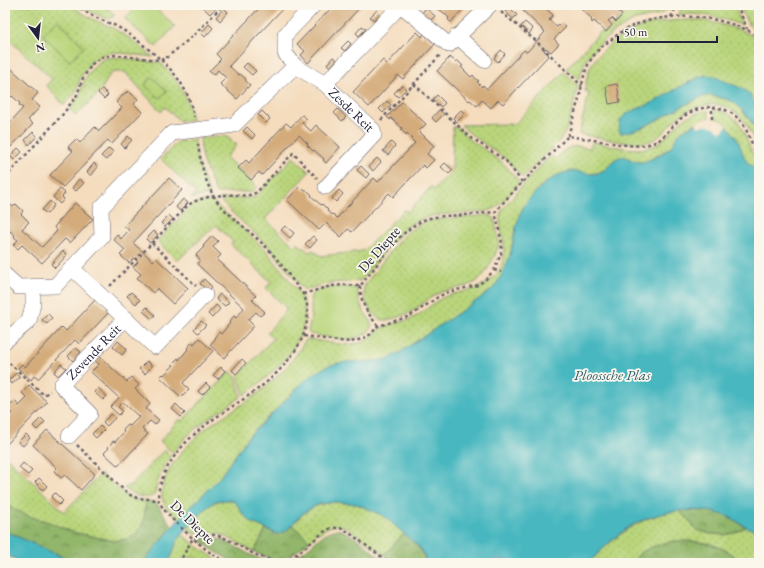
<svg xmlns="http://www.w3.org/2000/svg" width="764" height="568" font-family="'EB Garamond',serif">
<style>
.grass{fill:url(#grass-dots);stroke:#6e7c5b}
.forest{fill:url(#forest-crowns);stroke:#5a6c53}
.park{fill:#b9d57b;stroke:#6e7c5b}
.water{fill:#48b7c0;stroke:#356c7e}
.pier{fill:#f4dcbd}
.building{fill:#d4ac7b}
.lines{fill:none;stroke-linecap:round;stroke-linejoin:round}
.minor-casing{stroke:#6c6368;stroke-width:16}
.path{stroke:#6c6368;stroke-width:2.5;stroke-dasharray:3 3;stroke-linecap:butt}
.minor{stroke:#fff;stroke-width:15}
.labels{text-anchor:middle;stroke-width:3.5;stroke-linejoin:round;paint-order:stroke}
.street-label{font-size:14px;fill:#22223b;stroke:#fbf7ec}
.water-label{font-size:15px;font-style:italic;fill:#315e70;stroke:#fbf7ec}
</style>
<defs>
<pattern id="grass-dots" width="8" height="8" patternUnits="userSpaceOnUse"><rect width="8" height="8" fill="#b9d57b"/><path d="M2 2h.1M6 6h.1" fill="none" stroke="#9fb76b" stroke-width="1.8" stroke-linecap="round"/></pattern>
<pattern id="forest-crowns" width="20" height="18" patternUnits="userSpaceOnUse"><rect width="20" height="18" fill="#92b66b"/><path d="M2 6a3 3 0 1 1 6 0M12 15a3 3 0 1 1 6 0" fill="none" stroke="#779459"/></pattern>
</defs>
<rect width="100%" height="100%" fill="#fbf7ec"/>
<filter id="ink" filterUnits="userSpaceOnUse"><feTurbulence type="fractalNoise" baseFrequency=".025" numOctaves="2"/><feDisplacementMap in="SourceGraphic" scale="8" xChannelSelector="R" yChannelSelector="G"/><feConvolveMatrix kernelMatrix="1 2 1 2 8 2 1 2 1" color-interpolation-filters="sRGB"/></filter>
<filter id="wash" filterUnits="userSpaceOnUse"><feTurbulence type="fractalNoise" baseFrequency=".012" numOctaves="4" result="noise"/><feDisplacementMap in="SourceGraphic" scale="16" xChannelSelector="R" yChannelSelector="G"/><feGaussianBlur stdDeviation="0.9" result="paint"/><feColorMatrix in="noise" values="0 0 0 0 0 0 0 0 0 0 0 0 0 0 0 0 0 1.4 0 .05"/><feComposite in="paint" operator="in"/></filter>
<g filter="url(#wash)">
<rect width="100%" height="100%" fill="#f4dcbd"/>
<path class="grass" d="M5 5H72L82 13 95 20 111 27 128 37 153 57 114 52 102 55 91 62 81 77 75 94 64 105 46 85 52 79 5 36Z
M80 5H104L115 15 110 19C99 16 89 12 80 5Z
M633 5H672C662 17 650 16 636 20 621 25 593 47 585 62 583 67 581 73 579 79L566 69 602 30 606 33Z
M682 5H734L742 24 741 25C721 18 702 12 680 15L679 14Z
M739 5H759V34C749 29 744 15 739 5Z
M683 20H702L720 24 741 30 759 39V112L750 95 706 75 696 78 650 104 631 112 688 104 699 98 707 95 715 96 733 101 738 105 754 126 759 130V154C754 140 749 125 738 114 736 112 732 111 730 109 713 100 693 106 678 117 669 124 663 136 651 141 634 147 597 137 579 134L589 92 585 91C586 82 587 72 592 64 595 59 600 54 604 50 628 27 650 22 683 20Z
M114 57 151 62H160C178 81 187 93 192 120L180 121 165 107 161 112 125 72H116L110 74 100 92 76 116 69 109 79 96 85 79 94 66 103 59Z
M564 72 578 85 569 124 565 132 560 140 523 177H522L507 160 472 135 461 125 515 124Z
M708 110 709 118 703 119 696 123 684 130 678 136 674 143 670 148 649 160 642 162 634 161 628 158 614 160 609 167 603 171 596 173 588 174 579 172 548 181 540 187 530 199 523 208 514 234 512 246 508 262 502 275 493 289 482 297 399 353 388 359 377 361 345 362 301 384 280 406 249 436 220 477 179 519C174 514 165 508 163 501 155 477 191 439 209 426 226 413 246 404 262 390 274 380 287 368 296 355 300 350 302 344 306 340L308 339C325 341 346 348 363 342 370 340 374 333 380 329 391 322 405 323 417 316 427 310 435 300 447 296 463 290 478 291 492 279 494 277 497 275 498 272 505 261 505 247 502 234 501 228 499 222 500 216 501 209 508 203 512 198 524 183 537 169 551 155L555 159C569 145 570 145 590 148L592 142C611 145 634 153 653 146 665 141 671 130 680 122 688 115 698 112 708 110Z
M715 110C741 114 742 129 751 150 755 159 759 159 759 170L747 162 743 154 738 142 732 132 727 126 728 125 721 120 714 119Z
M453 127H458L468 138 503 163 518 180V184C511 192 504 203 495 208 488 212 478 212 471 213 453 214 433 213 417 221 410 224 405 229 400 234 387 248 375 264 363 279L359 281 330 283 304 290 269 247 225 206 219 199C231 197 243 199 255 197L293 157 309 172 265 219 294 246 297 243 309 252 313 250 321 256 363 251 404 210 408 212 431 187 434 190 453 170 452 168Z
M226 136 237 145 226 157 257 187 252 192 216 193 202 159 200 138Z
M194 139 197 160 210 195 196 197 191 199 196 193 161 159 177 142Z
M212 200 221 209 266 250 301 295C319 336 273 374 244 395L238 376 273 339 267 333 287 309 266 288 271 282 231 244 233 242 216 225 177 261 157 241 190 207 198 202Z
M488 215 492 216 494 218C495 225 498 234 499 242 499 250 487 271 482 277 472 289 451 287 437 294 429 298 422 305 414 310 408 314 402 316 395 318 390 320 385 321 380 319 371 316 362 298 364 288 365 283 370 278 374 273 385 259 395 243 409 231 413 228 419 224 425 222 433 219 443 219 452 218 464 217 476 216 488 215Z
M230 371 236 377 241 397 205 421 187 436 173 453 160 441 179 419 182 421Z
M164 450 171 456C163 468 157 479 155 494 147 502 131 494 124 488L132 484Z
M7 458 64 512 101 474 127 496 136 500 146 501 144 520 140 530 133 536 127 539 114 541 72 532 48 522 28 516 5 505V460Z
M222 500H231L237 504 242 513 251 522 266 529 254 552 225 536 215 533H192L188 527C200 517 205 504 222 500Z
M335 502 357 504 384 516 404 533 384 555 346 527 337 525 329 527 317 534 310 541 292 525C308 508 313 505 335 502Z
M679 510 697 530 711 534 725 535 736 532 746 527 759 532V557L752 560 749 563H743L725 550 707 543 688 541H673L641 552 632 563H588C608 544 627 525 655 516 662 513 671 512 679 510Z
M181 535 184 536 198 547 222 563H203L194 557 189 558 187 563H169L177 541Z"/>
<path class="forest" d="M146 501C149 502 154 502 156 503 158 505 171 524 172 527L143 563H76L5 531V505L28 516 48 522 72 532 114 541 127 539 133 536 140 530 144 520Z
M679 510 711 511 726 515 746 527 736 532 725 535 711 534 697 530Z
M292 525 310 541C301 548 289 559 276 559 268 559 261 555 254 552L266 529C279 535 282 536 292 525Z
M337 529C352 532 369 549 381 558L370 563H287C292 558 300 554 306 550 316 542 323 532 337 529Z
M404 533C414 543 423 549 426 563H393L384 555Z
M201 538H213L223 540 251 555 267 562 275 563H235L216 552 201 541Z
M673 541C690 541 709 541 725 550 732 554 738 559 743 563H632L641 552 655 546Z"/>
<path class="park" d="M137 5H152L175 26 156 47 125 19Z
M58 20 84 47 69 61 43 35Z
M152 77 167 91 159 98 145 85Z
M346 287 355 288 357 289C358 295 359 302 362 308 364 313 370 318 371 324 372 329 369 331 365 334 349 344 327 337 310 334L308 332C310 324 312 315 311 307 311 303 309 298 312 294 317 288 338 287 346 287Z"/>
<path class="water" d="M706 75 713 76 743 89 750 95 759 112V130C750 122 743 108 733 102 730 100 725 99 721 98 713 95 708 95 699 98 688 103 677 109 666 115 652 123 637 132 620 133 619 128 619 122 622 118 628 111 642 107 650 104 669 94 686 82 706 75Z
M720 121C729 127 734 133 739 143 742 150 743 157 748 163 752 166 755 168 759 170V532C746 529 735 518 724 515 693 505 657 511 629 527 615 536 600 552 588 563H518L509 560H495L484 563H426L425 558 420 548 384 516 357 504 335 502 320 504 309 509 300 516 286 531 277 534 251 522 242 513 237 504 231 500H222L215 501 210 505 196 518 181 535 177 541 169 563H143L179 519 220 477 249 436 280 406 301 384 316 372 330 365 345 362 377 361 388 359 399 353 482 297C485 295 488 293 491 290 494 288 495 285 497 283 504 271 509 260 512 247 515 233 517 218 524 206 534 192 553 173 572 171 581 171 590 176 599 173 609 169 612 159 620 157 625 155 630 160 634 161 639 163 645 162 649 160 656 157 664 153 670 148 674 144 675 139 678 135 682 130 690 126 696 124 703 121 712 122 720 121Z
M5 531 76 563H24L5 555Z"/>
<path class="pier" d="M709 118 720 120 728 125 721 132 716 128 711 126 704 125 698 127 696 122 703 119Z"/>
<g id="blocks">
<path class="building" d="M200 5H219L210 14Z
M262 5H286L229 66 239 75 240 74 246 79 245 80 250 85 237 99 220 84 226 78 218 70 214 75 209 71 221 59 216 54Z
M334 5H362L308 63 301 55 305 51 297 44Z
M432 5H464L465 7 451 22 448 20 449 18 444 13 439 9 438 10Z
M517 5H542L553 15 549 20 557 27 561 23 566 27 554 39 559 44 551 52 546 48 544 51 549 55 503 104 498 100 491 108 482 100 477 106 470 100 469 101 437 71 450 57 456 62 457 60 463 66 461 67 471 77 473 75 475 78 479 81 477 82 482 87 483 85 487 89 524 50 527 52 545 32Z
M585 5H587L589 7 591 5H631L626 11 622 7 618 11 622 15 616 22 612 18 608 21 612 25 606 32 594 21 592 23 591 18 581 9Z
M509 7 517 15 513 19 505 11Z
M224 8 228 12 220 21 216 17Z
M426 8 435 16 431 20 422 13Z
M377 10 380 13 374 20 370 17Z
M525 22 533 29 529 34 521 26Z
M209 24 213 28 205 37 201 33Z
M362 26 366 29 359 36 356 33Z
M417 32 422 37 424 34 435 44 403 79 398 75 369 107 353 92 383 60 387 64Z
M348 41 351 44 345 51 341 48Z
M501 50 505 54 498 62 494 58Z
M333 57 337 60 330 67 327 64Z
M5 63 38 93 32 100 40 107 28 120 33 124 5 153V128L23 108 19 105 20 103 12 96 11 97 5 92Z
M247 63 256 71 252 75 243 67Z
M617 84 620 102 609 104 606 86Z
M402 85 406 89 398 97 394 93Z
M102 89 108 95 104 99 98 93Z
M128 91 138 99 134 104 142 112 112 144 108 140 63 187 50 175 73 151 68 147 76 139 80 143 95 127 99 131 122 108 116 102 126 92 127 93Z
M437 95 445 103 441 107 433 99Z
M387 101 391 105 383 113 379 109Z
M402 102 426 124 419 131 434 146 427 154 434 160 426 168 423 165 393 197 389 193 352 232 348 229 341 237 326 223 319 230 287 200 300 186 305 191 307 190 312 195 311 196 321 205 322 204 328 210 327 211 332 215 333 214 337 218 374 178 378 182 415 143 411 139 412 138 407 133 406 135 401 129 402 128 391 118 390 120 387 117Z
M338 109 346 117 342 121 334 113Z
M439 110 444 114 436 122 432 118Z
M461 110 465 114 457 122 453 118Z
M262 111 270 119 266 123 258 115Z
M302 115 307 119 302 123 311 131 316 125 340 147 326 163 323 160 324 159 314 150 313 151 307 145 308 144 299 135 262 175 259 172 251 180 238 168 246 160 249 163 286 123 291 127Z
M247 127 255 135 252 139 243 131Z
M33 132 37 136 29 145 25 140Z
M128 136 132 140 125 148 121 144Z
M391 142 395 146 388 155 383 151Z
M18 148 22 152 14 160 10 156Z
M109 148 113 152 106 160 101 156Z
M377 158 381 162 373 171 369 166Z
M94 163 98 167 91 176 87 172Z
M445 163 453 170 449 174 441 167Z
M361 166 369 174 366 178 357 170Z
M169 178 182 190 133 243 153 261 156 258 188 288 173 304 157 289V288L153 293 137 278 141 274 133 267 138 262 134 258 129 263 120 255 125 250 113 239 117 234 121 239 129 230 124 226Z
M79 179 84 183 76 191 72 188Z
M60 189 65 193 62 197 64 199 60 204 53 197Z
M339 190 343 194 336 202 332 198Z
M183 199 188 203 180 211 176 207Z
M5 200 13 207 16 204 23 211 21 214 29 222 22 229 42 247 57 231 54 227 75 203 93 219 70 243 65 239 42 263 22 245 18 249 13 245 18 240 14 237 15 235 10 231 9 232 5 229Z
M50 201 54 205 47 214 42 210Z
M169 215 173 219 165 227 161 223Z
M285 226 294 233 290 238 281 230Z
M154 231 158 235 150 243 146 239Z
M212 236 218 241 213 247 221 255 217 259 256 296 252 300 265 312 260 316 256 312 248 320 254 326 224 358 210 345 215 339 214 338 219 332 221 334 230 323 229 322 234 316 236 318 244 308 197 264 200 260 196 255 204 247 203 246Z
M313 236 317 240 310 248 305 244Z
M63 251 67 255 55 268 51 264Z
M204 279 212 287 209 291 200 284Z
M131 292 140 300 136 304 127 296Z
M220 294 229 302 225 306 216 299Z
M96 299 109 312 79 344 75 340 38 379 34 376 31 380 18 368 22 364 25 367 62 327 66 331Z
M216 305 220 309 212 318 208 314Z
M147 307 155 315 152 319 143 311Z
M48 314 52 318 47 324 42 320Z
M201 321 206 325 198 333 194 329Z
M199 338 213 351 183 383 189 389 181 397 160 377 163 374 164 375 174 365 172 364 178 358 179 360 188 349 187 348 192 342 194 344Z
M118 341 127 349 122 355 113 347Z
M76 348 81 352 73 361 68 356Z
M98 355 127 382 131 377 139 385 135 389 150 404 146 409 159 420 155 425 150 421 142 429 148 434 118 466 104 453 109 448 108 447 111 444 113 441 115 442 124 432 123 430 128 425 130 426 139 417 123 402 118 407 123 411 119 415 110 407 119 398 91 372 99 364 94 360Z
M242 359 246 363 236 374 232 370Z
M147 361 152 366 145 374 139 369Z
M61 364 66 368 58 376 54 372Z
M221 367 225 371 218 379 213 375Z
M16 373 20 377 12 384 8 381Z
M206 383 210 387 202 395 198 391Z
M29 385 47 402 5 446V421L12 413 7 409 15 401 19 406 27 398 22 393Z
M98 388 107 396 103 400 94 392Z
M176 404 185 413 181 417 172 409Z
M111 414 115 418 107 426 103 422Z
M41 418 45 422 37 430 33 426Z
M100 426 104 430 96 438 92 434Z
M47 430 95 474 81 490 65 475 61 478 54 471 57 468 33 445Z
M26 434 30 438 23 446 18 442Z
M23 463 32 471 28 475 19 468Z
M39 478 47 486 43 490 35 482Z
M55 493 63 501 59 505 51 497Z"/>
</g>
</g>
<g filter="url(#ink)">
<use href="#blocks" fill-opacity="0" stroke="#6c6368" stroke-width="1"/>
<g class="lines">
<defs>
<g id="minor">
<path id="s1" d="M314 5 285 35V53L295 66 325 84 373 130 374 135 326 187"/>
<path d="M401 5 449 45 490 5"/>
<path d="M457 36 484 60"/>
<path d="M325 84 401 5"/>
<path d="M72 268 155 347 205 295"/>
<path d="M5 275 18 287 55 286 102 236 101 208 172 133 234 125 295 66"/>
<path d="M5 341 29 321 33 304V287"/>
<path id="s2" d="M69 436 90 414 61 385 126 318"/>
</g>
</defs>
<use href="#minor" class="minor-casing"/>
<path class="path" d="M76 5C83 11 91 15 99 19 104 21 109 23 114 25 126 31 136 39 147 48 171 67 188 85 194 117
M737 5 747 29
M501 12 536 41 582 86
M671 17 677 5
M414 84 470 137 506 161 522 182
M712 119V107
M381 120 441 54
M568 136C572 122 576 109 580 95 582 84 584 72 589 63 594 53 603 45 612 39 619 33 627 28 635 25 674 10 724 16 759 36
M198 144C201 166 207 192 223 208 237 222 253 234 267 248 280 261 291 279 303 294 309 306 309 316 305 329 302 342 294 353 286 363 263 390 235 403 207 424 189 437 167 460 161 483 159 488 157 495 159 501 165 516 199 544 212 554 217 557 223 560 228 563
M5 178 63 114 77 95 83 78 92 64 102 57 114 55 150 59 161 60 166 58 193 36 223 5
M152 243 196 286
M494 270 501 272
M110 286 152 243 188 205C199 198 215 195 228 195 238 194 248 198 257 192L293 153 317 178
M360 286C361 305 367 312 378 326
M303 294 331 286 345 285 360 286C378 265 399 230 424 220 436 215 452 216 464 215 475 214 485 213 495 212L509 196 568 136 626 145C637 146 649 146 659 140 666 135 671 127 678 121 698 102 729 102 744 126 750 136 753 147 757 157L759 159
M304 336 339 341 351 342 362 339 371 334 378 326 405 318 415 313 438 297 448 292 478 285 486 279 494 270 501 254 502 243 495 212
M5 359 44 395 50 391
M77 445 128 494 137 498 159 500
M179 563 193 538C200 536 207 534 214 535 229 537 245 551 259 556 265 558 271 561 277 561 296 562 313 537 329 529 334 527 339 528 344 529L390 563
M752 563 759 559"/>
<use href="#minor" class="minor"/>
</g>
</g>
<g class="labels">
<g class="street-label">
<text dy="5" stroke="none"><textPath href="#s1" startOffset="148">Zesde Reit</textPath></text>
<text transform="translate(379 249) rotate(-49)" y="5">De Diepte</text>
<text dy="5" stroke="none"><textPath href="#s2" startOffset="118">Zevende Reit</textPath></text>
<text transform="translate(193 522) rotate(44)" y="5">De Diepte</text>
</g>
<g class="water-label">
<text x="612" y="380">Ploossche Plas</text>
</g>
</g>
<rect width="764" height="568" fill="none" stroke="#fbf7ec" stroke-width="20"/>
<g transform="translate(38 38) rotate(165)" stroke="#fbf7ec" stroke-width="3" paint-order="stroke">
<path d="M0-3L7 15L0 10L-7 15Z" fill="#22223b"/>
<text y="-6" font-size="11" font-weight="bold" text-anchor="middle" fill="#22223b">N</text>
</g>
<path d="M618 36v6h99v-6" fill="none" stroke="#22223b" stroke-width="2"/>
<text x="624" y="36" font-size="12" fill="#22223b" stroke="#fbf7ec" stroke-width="3" paint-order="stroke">50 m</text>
</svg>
